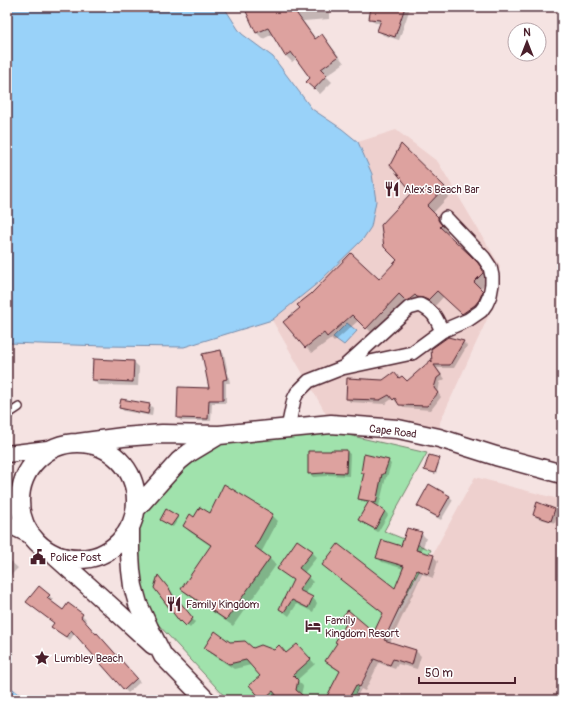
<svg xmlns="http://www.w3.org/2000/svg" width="569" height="707" font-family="Pangolin,sans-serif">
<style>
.built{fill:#eed0ce}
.green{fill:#a0e2ac;stroke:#75806c}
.water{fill:#99d2f9;stroke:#798aa7}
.shadow{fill:#0003}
.building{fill:#dda29f;stroke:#4a1f2b}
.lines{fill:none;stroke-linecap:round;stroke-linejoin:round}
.service-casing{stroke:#4a1f2b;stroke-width:10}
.minor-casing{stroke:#4a1f2b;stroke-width:16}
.tertiary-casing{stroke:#4a1f2b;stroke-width:19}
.secondary-casing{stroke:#4a1f2b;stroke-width:21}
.service{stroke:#fff;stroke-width:7}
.minor{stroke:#fff;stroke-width:13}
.tertiary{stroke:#fff;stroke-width:16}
.secondary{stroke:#fff;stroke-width:18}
.labels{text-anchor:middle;stroke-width:3;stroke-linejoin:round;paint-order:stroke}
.poi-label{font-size:11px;fill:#4a1f2b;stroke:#fff;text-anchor:start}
.street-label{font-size:11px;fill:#4a1f2b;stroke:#fff}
</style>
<rect width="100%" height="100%" fill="#f5e3e2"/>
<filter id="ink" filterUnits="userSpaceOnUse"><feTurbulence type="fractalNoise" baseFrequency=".025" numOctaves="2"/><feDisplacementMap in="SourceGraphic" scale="8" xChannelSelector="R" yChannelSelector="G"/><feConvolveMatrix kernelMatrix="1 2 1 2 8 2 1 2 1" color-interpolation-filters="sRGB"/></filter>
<g filter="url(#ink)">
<path class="built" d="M396 130 438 162 500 266 489 315 440 422 439 438 331 424 321 405 272 320 319 282 363 239 372 174 358 142Z
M475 477 562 500V700H354L387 637Z"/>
<path class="green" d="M326 430 427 453 384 531 431 550 409 589 352 700H228L131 595 137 516 185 460 242 436Z"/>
<path class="water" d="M7 7H224L238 29 242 34 273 57 312 109 342 129 358 142 372 174 376 201 371 227 363 239 319 282 272 320 184 347 106 346 7 343Z
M347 323 357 331 344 345 333 337Z
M7 684 26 700H7Z"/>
<path class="shadow" d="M245 7H329V19L303 21 316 39 322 36 328 42 344 63 326 76 332 82 320 94 308 82 311 78 297 58 292 62 286 56 273 34 263 39 257 33Z
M357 7H409L410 8 399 40 383 35 378 30 381 23H375L370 18 371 9Z
M401 146 451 194 433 213 444 224V228L448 232 446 234 475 262 484 271 489 278V279L480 289 489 298 469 320 444 296 435 306 431 304 413 307 406 300 373 334 359 320 334 342 331 339 312 353 306 347 379 281 399 260 414 192Z
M463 342 467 346 454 368H437L445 379 440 382 438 393 441 397 431 410 404 408 399 402 397 403 393 398 385 404 350 402 347 398 383 381 400 379 407 382 434 364Z
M221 351 224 354 230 383H226V403H212L211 421H181L178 418 210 389Z
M134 362 139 367 138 386 98 385 93 380Z
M150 405 153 408 152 416 124 411 120 408Z
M346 451 350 454 349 476 327 475V476L313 477 309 473Z
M439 459 440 460 436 474 427 471 426 470Z
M388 461 391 464 387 477H386L379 506 373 504 385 511 388 515 378 532 363 523 360 520 369 503 362 502 359 498 364 475 362 473Z
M430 486 450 497 453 500 441 520 422 509 418 505Z
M537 504 555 509 558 513 555 523 537 518 534 514Z
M210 514 272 515 278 521 261 553 270 559 276 565 233 626 188 595 182 589 212 547 190 532 184 526 195 518Z
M177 516 179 518 173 527 162 521Z
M421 533 426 538 421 553 433 556 438 561 433 578 422 574 390 643 416 651 421 656 417 669 398 664 395 669 379 663 365 691 361 689 355 700H325L341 672 331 666 326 661 375 633 404 569 382 562 378 558 402 547Z
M297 542 312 552 317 557 304 573 313 582 304 594 313 598 317 603 313 612 297 604 289 616 280 609 294 581 283 573 278 569Z
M7 558 18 568 7 579Z
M161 579 173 594 175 599 178 601 195 622 190 628 185 623 184 624 181 621 155 588Z
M39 588 53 599 51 602 64 611 82 615 86 619 84 621 96 635 100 638 140 682 128 693 75 633 70 640 56 630 55 623 28 602Z
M230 643 252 650 286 655 297 645 315 664 297 680 303 686 301 695 306 700H282L278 696 273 700H264L250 685 261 676 251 665 234 669 210 653 205 648Z"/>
<path class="building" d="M244 7H292L315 39 322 34 338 57 321 69 327 75 314 89 306 82 310 78 291 52 285 56 268 28 256 33Z
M371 7H405L395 37 377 31 381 20 369 19Z
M401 144 445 187 427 206 438 217V220L442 225 440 227 469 254 478 263 483 270V273L474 282 483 291 479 300 475 305 462 314 437 291 428 300 423 298 417 297 415 295 410 299 406 301 399 294 366 329 352 315 327 337 324 333 305 348 283 322 300 308 297 305 311 294 351 253 379 279 397 260 384 247 381 225 412 192 390 165Z
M448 337 464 341 450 365H434L441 375 437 378 434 388 438 393 427 406 399 405 395 398 393 400 389 395 380 400 346 399 347 378 383 380 394 372 399 378 402 376 407 381 431 360 432 362 431 349Z
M221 350 227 379 223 380V400H209L208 419 177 418 178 387 209 388 202 354Z
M93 359 134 361 133 382 92 380Z
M121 399 150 404 148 414 119 408Z
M331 450H347L346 473 324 472V473L308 474V451H331Z
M364 454 389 460 384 474H382L376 503 369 501 385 511 375 529 358 520 369 501 358 499 364 473H361Z
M429 455 440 458 435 473 424 470Z
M224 484 273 514 255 547 270 558 226 620 181 589 211 545 183 526 190 514 194 517 200 507 210 513Z
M429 484 450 496 438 517 417 506Z
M537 502 555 509 551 521 533 515Z
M166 509 178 516 171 526 160 520Z
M407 528 422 532 416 550 434 555 428 574 417 570 384 640 416 650 412 665 393 659 390 665 374 659 360 687 356 685 348 700H325L340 671 325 661 337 643 335 642 346 624 340 619 348 610 374 632 383 613 322 565 338 544 395 588 404 566 376 558 382 540 401 546Z
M297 540 313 551 299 568 309 576 299 590 313 597 308 608 292 600 284 612 279 609 293 580 277 569Z
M158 575 170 590 174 598 175 596 193 618 186 626 181 621 180 622 154 588Z
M39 586 50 595 47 598 63 610 68 603 83 614 81 617 96 634 97 633 137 678 124 690 71 630 66 637 51 627 54 623 26 602Z
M215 631 230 642 245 641 253 648 261 645 274 650 279 645 286 653 297 644 311 659 293 675 298 680 296 690 308 700H280L273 691 262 700 249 685 260 676 246 660 229 664 204 648Z"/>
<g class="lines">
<defs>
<path id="service" d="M7 415 19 407"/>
<path id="minor" d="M344 367 409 308 420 305C435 313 435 316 442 331
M288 428 294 399 297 393 309 381 342 368 412 353 442 331 468 320 481 311 486 304 490 295 492 284V276L490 267 484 258 446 218"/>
<path id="tertiary" d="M7 454 56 448
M7 524 30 535"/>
<path id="secondary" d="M78 443 123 437 162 434 219 435 331 424 398 429 439 438 496 456 562 474
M20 501a58 58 0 1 1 116 0a58 58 0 1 1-116 0Z
M135 510 179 461 189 453 219 435
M130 526V554L131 570 133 586 138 604 149 628 163 656 206 700
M55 556 115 610 153 645"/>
</defs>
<use href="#service" class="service-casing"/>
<use href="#minor" class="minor-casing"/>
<use href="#tertiary" class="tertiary-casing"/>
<use href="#secondary" class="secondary-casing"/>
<use href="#service" class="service"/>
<use href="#minor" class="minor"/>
<use href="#tertiary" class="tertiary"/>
<use href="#secondary" class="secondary"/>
</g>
</g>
<defs>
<symbol id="restaurant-bare" viewBox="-9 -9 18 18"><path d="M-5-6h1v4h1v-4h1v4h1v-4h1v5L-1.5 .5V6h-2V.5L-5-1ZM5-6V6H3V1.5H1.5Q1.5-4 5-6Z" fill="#4a1f2b" stroke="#fff" stroke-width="2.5" paint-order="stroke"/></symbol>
<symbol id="civic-bare" viewBox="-9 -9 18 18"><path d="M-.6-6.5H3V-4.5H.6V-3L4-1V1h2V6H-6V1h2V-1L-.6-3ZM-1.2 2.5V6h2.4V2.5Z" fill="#4a1f2b" stroke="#fff" stroke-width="2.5" paint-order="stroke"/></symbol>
<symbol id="hotel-bare" viewBox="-9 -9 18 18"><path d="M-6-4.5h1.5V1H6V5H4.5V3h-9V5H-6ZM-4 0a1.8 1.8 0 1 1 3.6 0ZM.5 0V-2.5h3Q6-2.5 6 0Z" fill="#4a1f2b" stroke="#fff" stroke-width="2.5" paint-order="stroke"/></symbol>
<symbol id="sight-bare" viewBox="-9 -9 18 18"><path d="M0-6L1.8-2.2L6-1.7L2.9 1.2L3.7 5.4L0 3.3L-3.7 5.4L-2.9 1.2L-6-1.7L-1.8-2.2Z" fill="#4a1f2b" stroke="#fff" stroke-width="2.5" paint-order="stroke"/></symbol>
</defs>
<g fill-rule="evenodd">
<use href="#restaurant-bare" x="381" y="178" width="22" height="22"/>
<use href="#civic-bare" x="27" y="546" width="22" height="22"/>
<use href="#restaurant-bare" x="163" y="593" width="22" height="22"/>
<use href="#hotel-bare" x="302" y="615" width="22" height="22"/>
<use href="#sight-bare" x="31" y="647" width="22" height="22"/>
</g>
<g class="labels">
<g class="poi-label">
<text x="404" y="193">Alex’s Beach Bar</text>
<text x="50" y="561">Police Post</text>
<text x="186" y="608">Family Kingdom</text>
<text x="325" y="624">Family<tspan x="325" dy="13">Kingdom Resort</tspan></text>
<text x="54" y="662">Lumbley Beach</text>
</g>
<g class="street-label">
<text transform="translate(393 431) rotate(7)" y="4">Cape Road</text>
</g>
</g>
<rect width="569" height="707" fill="none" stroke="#fff" stroke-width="24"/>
<rect x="12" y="12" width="545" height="683" fill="none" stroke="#4a1f2b" stroke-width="1.5" filter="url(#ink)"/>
<g transform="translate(527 42)"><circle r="19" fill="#ffffff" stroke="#b7a5aa"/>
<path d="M0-3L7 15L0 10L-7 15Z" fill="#4a1f2b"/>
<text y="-6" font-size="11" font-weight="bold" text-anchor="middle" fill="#4a1f2b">N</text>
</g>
<path d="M419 677v6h96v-6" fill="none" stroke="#4a1f2b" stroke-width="2"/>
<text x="425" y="677" font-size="12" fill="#4a1f2b" stroke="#ffffff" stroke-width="3" paint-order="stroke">50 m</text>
</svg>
